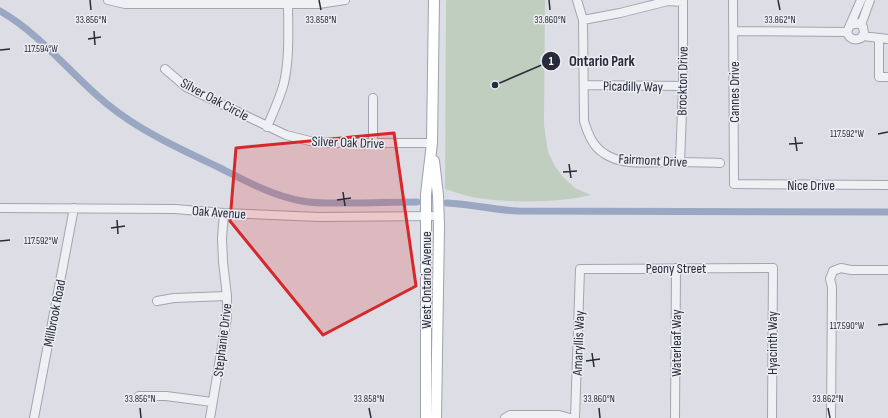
<svg xmlns="http://www.w3.org/2000/svg" width="888" height="418" font-family="'Sofia Sans Condensed',sans-serif">
<style>
.green{fill:#c0cebf}
.lines{fill:none;stroke-linecap:round;stroke-linejoin:round}
.canal{stroke:#9aa7c2;stroke-width:7}
.minor-casing{stroke:#a3a5ae;stroke-width:10}
.major-casing{stroke:#9da1b0;stroke-width:12}
.minor{stroke:#eff0f4;stroke-width:8}
.major{stroke:#fff;stroke-width:10}
.marked{fill:#d62828;fill-opacity:0.2;stroke:#d62828;stroke-width:3;stroke-linejoin:round}
.ticks{fill:none;stroke:#282b3a;stroke-width:1.5}
.labels{text-anchor:middle;stroke-width:3;stroke-linejoin:round;paint-order:stroke}
.street-label{font-size:14px;fill:#282b3a;stroke:#ecedf3}
.ticks-label{font-size:10px;text-anchor:middle;fill:#282b3a;stroke:#ecedf3;stroke-width:3;stroke-linejoin:round;paint-order:stroke}
.leader{fill:none;stroke:#282b3a;stroke-width:1.5}
.callout-dot{fill:#282b3a;stroke:#ecedf3;stroke-width:1.5}
.mark-label{font-size:12px;text-anchor:middle;font-weight:bold;fill:#fff}
.callout-label{font-size:15px;text-anchor:middle;font-weight:bold;fill:#282b3a;stroke:#ecedf3;stroke-width:3;stroke-linejoin:round;paint-order:stroke}
</style>
<rect width="100%" height="100%" fill="#dddee5"/>
<path class="green" d="M447 0H545L544 125 548 152 555 166 563 177 575 188 591 195C558 203 511 203 477 198 466 196 455 192 445 189L446 1Z"/>
<g class="lines">
<path class="canal" d="M0 11C41 34 71 75 107 104 140 131 180 149 218 167 244 180 272 196 302 201 318 204 334 203 350 203 372 203 395 202 417 202
M447 203C471 204 494 210 518 211L888 212"/>
<defs>
<path id="minor" d="M108 0 125 4H319L345 0
M577 0 583 20 584 121C588 134 593 147 605 154 623 166 648 162 668 162 685 162 703 162 720 163
M733 0 734 184 888 185
M583 20 620 13 668 1 683 2
M850 25 859 23 863 27 864 33 861 38C855 41 849 39 847 32L861 0
M861 25 870 0
M734 31 847 32
M863 36 888 39
M879 39V77H888
M165 69 186 87 286 135 310 141 329 143H432
M584 85 683 86
M373 98V143
M267 127C273 113 280 98 284 83 290 56 288 28 288 0
M680 162 683 86V0
M0 208 175 209 224 213 319 217 438 216
M157 301 174 298 227 296
M139 396H166L212 402
M34 418 74 208
M210 418 227 317V296L223 262 222 238 224 213
M505 418 510 415H559L570 418
M575 418 580 269 773 268 772 418
M675 418 676 268
M831 418 832 287 830 279 833 271 841 268 851 270H888"/>
<path id="major" d="M434 161 438 195 439 226 436 418
M426 418V194L432 143 434 0"/>
</defs>
<use href="#minor" class="minor-casing"/>
<use href="#major" class="major-casing"/>
<use href="#minor" class="minor"/>
<use href="#major" class="major"/>
</g>
<path class="marked" d="M394 133 416 286 323 335 230 221 236 148Z"/>
<path class="ticks" d="M90 0 91 10M319 0 321 10M549 0 550 10M778 0 780 10M94 31 95 45M88 39 101 37M0 50 10 49M878 134 888 132M795 137 797 151M789 144 803 143M569 164 571 178M563 172 577 171M343 192 345 206M337 200 351 198M117 220 118 234M111 228 125 226M0 241 10 240M878 325 888 324M592 353 594 367M586 361 600 359M140 408 141 418M369 408 371 418M599 408 600 418M828 408 830 418"/>
<g class="labels">
<g class="street-label">
<text transform="translate(682 81) rotate(-89)" y="5">Brockton Drive</text>
<text transform="translate(633 86) rotate(1)" y="5">Picadilly Way</text>
<text transform="translate(734 92) rotate(-90)" y="5">Cannes Drive</text>
<text transform="translate(215 99) rotate(28)" y="5">Silver Oak Circle</text>
<text transform="translate(348 142) rotate(2)" y="5">Silver Oak Drive</text>
<text transform="translate(653 160) rotate(3)" y="5">Fairmont Drive</text>
<text x="811" y="190">Nice Drive</text>
<text transform="translate(219 212) rotate(4)" y="5">Oak Avenue</text>
<text x="676" y="273">Peony Street</text>
<text transform="translate(426 280) rotate(-90)" y="5">West Ontario Avenue</text>
<text transform="translate(54 313) rotate(-79)" y="5">Millbrook Road</text>
<text transform="translate(222 340) rotate(-83)" y="5">Stephanie Drive</text>
<text transform="translate(578 343) rotate(-88)" y="5">Amaryllis Way</text>
<text transform="translate(676 343) rotate(-90)" y="5">Waterleaf Way</text>
<text transform="translate(772 343) rotate(-90)" y="5">Hyacinth Way</text>
</g>
</g>
<g class="ticks-label">
<text x="91" y="23">33.856°N</text>
<text x="321" y="23">33.858°N</text>
<text x="550" y="23">33.860°N</text>
<text x="780" y="23">33.862°N</text>
<text x="41" y="52">117.594°W</text>
<text x="847" y="137">117.592°W</text>
<text x="41" y="244">117.592°W</text>
<text x="847" y="329">117.590°W</text>
<text x="140" y="402">33.856°N</text>
<text x="369" y="402">33.858°N</text>
<text x="599" y="402">33.860°N</text>
<text x="828" y="402">33.862°N</text>
</g>
<path class="leader" d="M495 85L551 61"/>
<g class="callout-dot">
<circle cx="495" cy="85" r="4"/>
<circle cx="551" cy="61" r="10"/>
</g>
<g class="mark-label">
<text x="551" y="65">1</text>
</g>
<g class="callout-label">
<text x="602" y="66">Ontario Park</text>
</g>
</svg>
